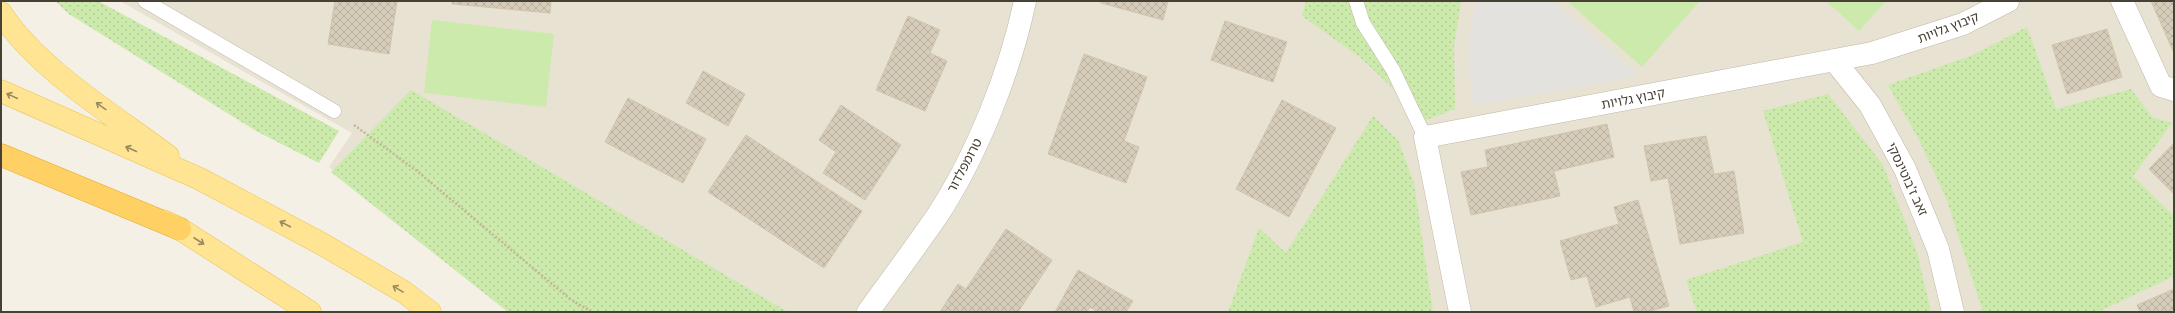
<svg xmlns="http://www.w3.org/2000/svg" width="2175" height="313" font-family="'Public Sans','Noto Sans Hebrew',sans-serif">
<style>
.residential{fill:#e8e2d3}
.grass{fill:url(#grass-dots)}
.pitch{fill:#cceaac}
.parking{fill:#e4e2de}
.building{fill:url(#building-cross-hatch);stroke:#d1c4ad}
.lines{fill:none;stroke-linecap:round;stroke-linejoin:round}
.service-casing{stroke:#c0b8a7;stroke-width:15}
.minor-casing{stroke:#c0b8a7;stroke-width:23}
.primary-casing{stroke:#eac55d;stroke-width:23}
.motorway-casing{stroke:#e6a82d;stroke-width:23}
.path{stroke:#c2b598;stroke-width:2.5;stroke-dasharray:2 2;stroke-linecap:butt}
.service{stroke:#fff;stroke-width:14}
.minor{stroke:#fff;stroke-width:22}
.primary{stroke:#ffe493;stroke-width:22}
.motorway{stroke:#ffd165;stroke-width:22}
.oneway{stroke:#9a8a5f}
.labels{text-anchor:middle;stroke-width:3;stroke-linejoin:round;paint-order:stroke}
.street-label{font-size:13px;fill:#474034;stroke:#fff}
</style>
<defs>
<pattern id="grass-dots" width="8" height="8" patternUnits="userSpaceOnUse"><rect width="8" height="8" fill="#cceaac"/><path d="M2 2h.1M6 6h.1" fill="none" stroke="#b1ca95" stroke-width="1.8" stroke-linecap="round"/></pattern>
<pattern id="building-cross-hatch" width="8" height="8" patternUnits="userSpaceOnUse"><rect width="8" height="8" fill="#d6ccba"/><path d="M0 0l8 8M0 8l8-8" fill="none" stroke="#b9b0a0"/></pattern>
</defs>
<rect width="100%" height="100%" fill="#f4f0e5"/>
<path class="residential" d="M120 1H2174V312H509L329 167 352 133Z"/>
<path class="grass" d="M55 1H98L339 131 319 163 256 131 69 14Z
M1306 1H1461L1454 46 1455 109 1426 120 1361 58 1302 16Z
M2027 27 2056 109 2131 89 2152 117 2172 123 2133 176 2174 216V276L2098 312H1983L1946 198 1919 140 1888 85 1973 55Z
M411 90 788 312H508L331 172Z
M1828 94 1883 165 1917 252 1931 312H1697L1686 280 1803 242 1763 111Z
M1373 116 1398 140 1414 183 1433 312H1228L1259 228 1286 253Z"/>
<path class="pitch" d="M1567 1H1700L1642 67Z
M1826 1H1886L1859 31Z
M432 20 554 34 546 107 424 93Z"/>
<path class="parking" d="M1476 1H1552L1639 76 1473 106 1468 50Z"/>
<path class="building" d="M335 1H397L389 54 328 44Z
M452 1H551L550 13 452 4Z
M1102 1H1168L1163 20 1101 3Z
M2151 1H2174V53Z
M908 16 940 30 930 53 947 61 925 111 876 90Z
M1225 21 1287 42 1273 82 1211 60Z
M2107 29 2122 77 2067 94 2052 45Z
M1084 54 1147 77 1124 141 1139 147 1126 183 1048 154Z
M703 71 745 94 728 126 686 103Z
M628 98 706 139 683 183 605 142Z
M1282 100 1336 128 1289 217 1236 189Z
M841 105 901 145 865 200 823 173 836 152 819 140Z
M1607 124 1614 157 1554 171 1560 196 1471 215 1461 172 1488 167 1485 150Z
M746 135 862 211 824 268 708 192Z
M1706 136 1714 174 1734 171 1744 233 1680 244 1668 178 1651 181 1644 146Z
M2174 143V194L2149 169Z
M1638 200 1669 306 1647 312H1634L1630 297 1596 307 1587 276 1571 280 1560 241 1619 224 1614 207Z
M1006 229 1052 260 1018 312H940L958 284 966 289Z
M1078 270 1133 301 1126 312H1098L1090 307 1087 312H1055Z
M2174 289V312H2140L2137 305Z"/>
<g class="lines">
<defs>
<path id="service" d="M145 1 334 111
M1356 1 1363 23 1393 70 1425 137"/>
<path id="minor" d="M2122 1 2161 86 2174 90
M1834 60 1870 105 1905 169 1938 249 1953 312
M868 312C891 280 915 248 937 216 977 155 1010 72 1025 1
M1460 312 1425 137 1872 53 1963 24 2008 1"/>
<path id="primary" d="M1 13C37 69 115 116 168 156
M1 91 200 179 322 244 404 292 430 312
M163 221 180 229 310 312"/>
<path id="motorway" d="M1 155 180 229"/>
</defs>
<use href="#service" class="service-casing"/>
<use href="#minor" class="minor-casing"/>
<use href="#primary" class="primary-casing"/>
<use href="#motorway" class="motorway-casing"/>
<path class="path" d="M354 125 417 171 570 299 592 312"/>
<use href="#service" class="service"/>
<use href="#minor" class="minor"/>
<use href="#primary" class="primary"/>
<use href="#motorway" class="motorway"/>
</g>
<defs><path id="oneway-shaft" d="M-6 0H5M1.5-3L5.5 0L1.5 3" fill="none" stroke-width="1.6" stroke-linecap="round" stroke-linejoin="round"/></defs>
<g class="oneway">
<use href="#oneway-shaft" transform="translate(12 96) rotate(-155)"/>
<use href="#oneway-shaft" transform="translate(101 106) rotate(-144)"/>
<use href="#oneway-shaft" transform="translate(131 149) rotate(-156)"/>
<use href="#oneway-shaft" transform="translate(285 224) rotate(-152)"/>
<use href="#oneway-shaft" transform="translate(199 241) rotate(33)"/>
<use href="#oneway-shaft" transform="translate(398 289) rotate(-149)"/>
</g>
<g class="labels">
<g class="street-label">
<text transform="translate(1948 27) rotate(-21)" y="5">קיבוץ גלויות</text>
<text transform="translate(1633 98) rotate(-11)" y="5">קיבוץ גלויות</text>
<text transform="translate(964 165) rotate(-62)" y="5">טרומפלדור</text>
<text transform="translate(1908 179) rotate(65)" y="5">זאב ז'בוטינסקי</text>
</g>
</g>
<rect width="2175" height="313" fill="none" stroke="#474034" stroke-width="4"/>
</svg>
